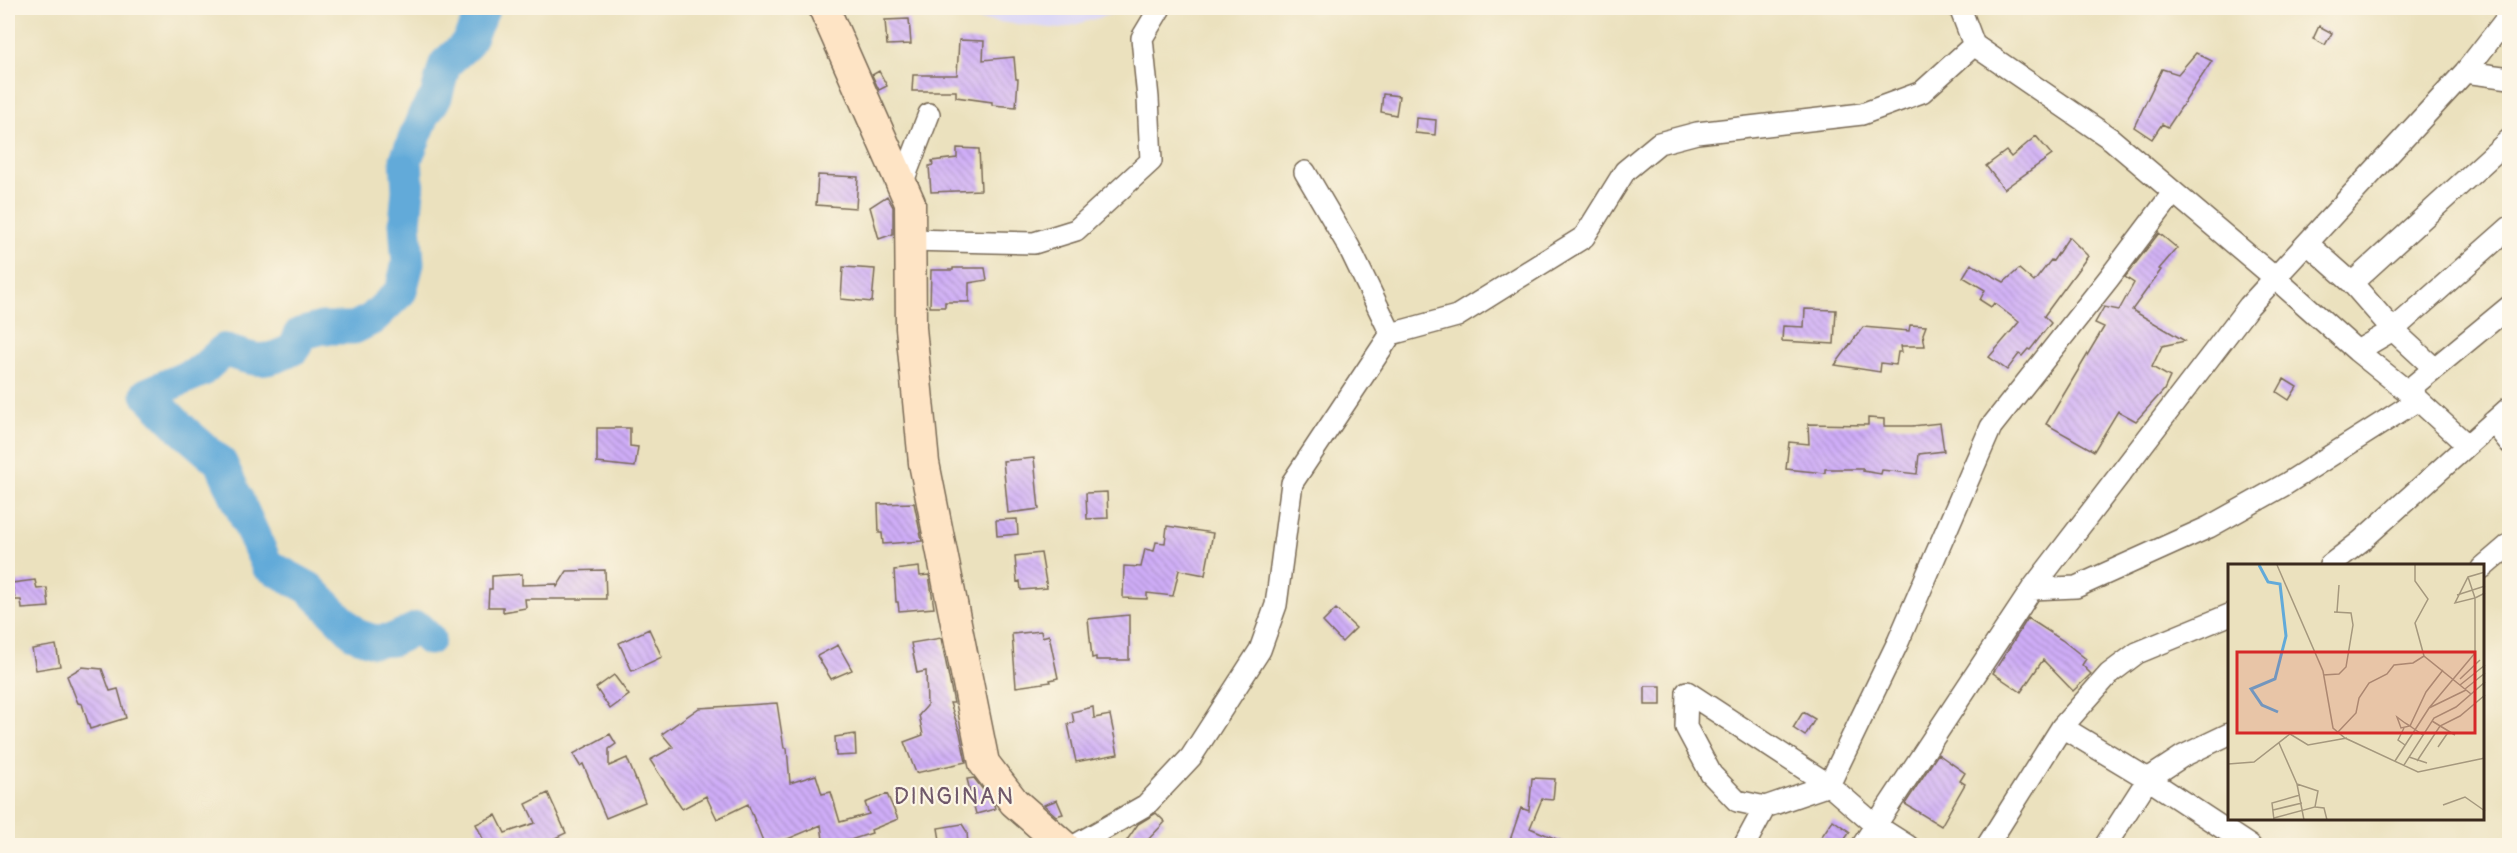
<svg xmlns="http://www.w3.org/2000/svg" width="2517" height="853" font-family="Pangolin,sans-serif">
<style>
.built{fill:#dad6f7}
.lines{fill:none;stroke-linecap:round;stroke-linejoin:round}
.river{stroke:#62aad9;stroke-width:33}
.building{fill:url(#building-back-hatch)}
.minor-casing{stroke:#796a56;stroke-width:24}
.secondary-casing{stroke:#796a56;stroke-width:33}
.minor{stroke:#fff;stroke-width:21}
.secondary{stroke:#fee4c5;stroke-width:30}
.labels{text-anchor:middle;stroke-width:4.5;stroke-linejoin:round;paint-order:stroke}
.quarter-label{font-size:24px;letter-spacing:1.5px;fill:#6f586a;stroke:#fcf5e5}
.inset-river{fill:none;stroke:#62aad9;stroke-width:3}
.inset-road{fill:none;stroke:#a5987e;stroke-width:1.5}
.view{fill:#d62828;fill-opacity:0.15;stroke:#d62828;stroke-width:3}
.inset-edge{fill:none;stroke:#3b2a1e;stroke-width:3}
</style>
<defs>
<pattern id="building-back-hatch" width="6" height="6" patternUnits="userSpaceOnUse" patternTransform="scale(1.5)"><rect width="6" height="6" fill="#cfadf8"/><path d="M-1 5l2 2M0 0l6 6M5-1l2 2" fill="none" stroke="#a98dc8"/></pattern>
</defs>
<rect width="100%" height="100%" fill="#fcf5e5"/>
<filter id="ink" filterUnits="userSpaceOnUse"><feTurbulence type="fractalNoise" baseFrequency=".0167" numOctaves="2"/><feDisplacementMap in="SourceGraphic" scale="12" xChannelSelector="R" yChannelSelector="G"/><feConvolveMatrix kernelMatrix="1 2 1 2 8 2 1 2 1" color-interpolation-filters="sRGB"/></filter>
<filter id="wash" filterUnits="userSpaceOnUse"><feTurbulence type="fractalNoise" baseFrequency=".008" numOctaves="4" result="noise"/><feDisplacementMap in="SourceGraphic" scale="24" xChannelSelector="R" yChannelSelector="G"/><feGaussianBlur stdDeviation="1.35" result="paint"/><feColorMatrix in="noise" values="0 0 0 0 0 0 0 0 0 0 0 0 0 0 0 0 0 1.4 0 .05"/><feComposite in="paint" operator="in"/></filter>
<g filter="url(#wash)">
<rect width="100%" height="100%" fill="#ebe1be"/>
<path class="built" d="M926 8H1133L1060 29 925 14Z"/>
<g class="lines">
<path class="river" d="M429 639 418 628 392 640 374 641 356 635 309 588 267 565 221 463 184 431 147 394 201 371 224 350C256 361 265 365 295 348L300 334 322 328H354L372 319 401 291 408 263 405 223 408 190 406 159 424 115 436 97 445 64 467 44 484 8"/>
</g>
<g id="blocks">
<path class="building" d="M909 19 911 44 887 45 885 20Z
M2319 26 2332 33 2325 45 2313 39Z
M959 40 984 41 983 60 1014 57 1016 79H1018L1016 107 992 105V102L956 97V91H912L913 75H957Z
M2196 53 2212 61 2168 127 2162 124 2152 139 2134 127 2162 69 2178 74Z
M879 71 887 86 879 90 872 75Z
M1383 94 1399 96 1396 115 1381 112Z
M1416 118 1436 120 1435 135 1415 133Z
M2036 136 2052 155 2004 189 1986 166 2006 151 2011 157Z
M957 148 979 149 981 190 931 192 929 166 933 165 932 161 957 158Z
M818 175 858 177 856 208 816 205Z
M887 196 893 207V234L879 239 870 207Z
M2159 233 2177 248 2159 269 2161 270 2132 310 2185 341 2162 346 2152 367 2170 377 2164 390 2136 421 2118 411 2094 451 2046 424 2104 327 2095 323 2104 307 2119 310 2134 283 2125 277Z
M2069 237 2088 256 2044 316 2051 323 2030 350 2028 349 2022 356 2019 354 2007 370 1989 357 2019 322 1994 303 1991 307 1980 300 1985 290 1963 277 1971 264 2004 282 2019 269 2034 282 2051 260 2053 261Z
M843 267 875 269 872 302 841 299Z
M953 268H985L987 280 969 283V302H945V307H930L931 270H953Z
M1805 309 1836 310 1834 344 1782 341 1783 326 1804 327Z
M1910 325 1926 326 1923 334 1925 346H1901L1902 352H1898L1896 365 1881 363 1880 372 1835 365 1863 327 1909 331Z
M2284 379 2297 387 2289 400 2277 392Z
M1868 418 1884 419V426H1912L1940 423 1944 451 1919 454 1917 474 1882 470 1881 474 1863 471V469H1825V473L1786 469 1789 442 1809 444 1808 424 1868 425Z
M597 428H630V446L638 447 635 467 597 463Z
M1034 458 1039 509 1008 513 1003 461Z
M1107 492 1108 518 1087 519 1086 493Z
M914 503 922 541 883 544 882 533H879L878 504Z
M1017 519 1018 534 997 536 996 520Z
M1167 526 1213 533 1205 575 1179 570 1173 596 1147 593V599L1123 598 1124 566 1141 567 1145 549 1154 551 1156 542 1165 543Z
M1041 553 1047 588 1021 590 1020 581 1017 582 1015 556Z
M919 567 920 576 929 575 934 608 899 611 898 602H896L894 570Z
M605 570 606 599H525L526 608 503 612V607H488L489 589H492V576L522 574V585L556 584 557 587 567 571Z
M35 580 37 589 47 588 49 607 22 609 21 600H15L12 583Z
M1336 609 1356 628 1342 642 1323 622Z
M1129 615V660H1096V657L1092 658 1088 619Z
M2028 618 2062 640 2086 659 2082 665 2091 674 2073 691 2043 660 2021 692 1993 673Z
M649 629 662 657 632 671 619 643Z
M1041 631 1042 637 1049 635 1058 678 1050 680 1051 682 1016 687 1012 634Z
M941 638 954 703H950L960 733 966 762 916 773 904 742 923 735 919 715 927 706 926 671 917 673 911 643Z
M56 645 60 666 36 670 32 649Z
M838 645 852 670 831 679 817 656Z
M82 667 102 669 110 691 118 689 126 718 90 729 82 704 78 703 67 676Z
M614 675 629 695 610 709 596 688Z
M1645 686H1661V705H1645Z
M777 703 784 748H787L790 783 816 775 822 794 831 792 840 822 869 814 865 803 887 794 898 819 871 830 872 833 847 841 845 846H824L821 825 771 846H765L748 804 717 819 706 796 682 809 650 760 673 747 662 734 699 708Z
M1093 707 1094 718 1110 715 1118 754 1076 762 1068 724 1074 723 1072 712Z
M1803 712 1815 719 1805 736 1793 728Z
M610 734 616 744 609 749V766L627 758 645 802 606 818 583 764 580 766 573 754Z
M855 734 856 755 836 756 835 737Z
M1938 754 1965 773 1960 781 1965 784 1941 826 1905 804Z
M974 778 994 804 995 809 976 814 967 779Z
M1532 778 1555 779 1553 800 1542 799 1530 828 1573 846H1508L1521 808 1529 811Z
M548 793 566 833 538 846H477L476 843 484 841 476 824 496 815 505 833 535 823 526 804Z
M1057 800 1063 814 1056 816 1044 805Z
M1156 813 1165 822 1142 846H1123L1138 824Z
M1833 820 1850 832 1840 846H1815Z
M962 824 967 832 968 846H941L938 828Z"/>
</g>
</g>
<g filter="url(#ink)">
<use href="#blocks" fill-opacity="0" stroke="#796a56" stroke-width="1.5"/>
<g class="lines">
<defs>
<path id="minor" d="M1960 8 1974 45 2111 139 2275 278 2357 351 2418 400 2467 445
M2465 72 2510 78
M1305 172 1349 247 1391 334
M902 184 929 114
M909 240 1034 243 1076 230 1151 161 1148 98 1142 38 1160 8
M2308 244 2352 283 2393 330 2434 368
M2352 283 2510 139
M2357 351 2393 330 2510 227
M2407 391 2510 306
M2493 422 2510 443
M2330 565 2361 541 2510 407
M2482 568 2510 544
M2032 589 2076 587 2209 527 2286 484 2418 400
M1687 692 1829 785 1765 807 1737 801 1711 774 1686 727Z
M2062 727 2148 779 2250 846
M1074 846 1146 805 1191 757 1260 650 1276 605 1292 483 1391 334 1457 316 1584 237 1625 171 1659 143 1697 133 1862 114 1922 92 1974 45
M1744 846 1765 807
M1862 846 2032 589 2249 306 2465 72 2510 14
M1908 846 1875 825 1829 785 1898 642 1991 427 2109 278 2173 193
M1987 846 2062 727 2109 674 2137 653 2229 615
M2105 846 2148 779 2183 756 2229 734"/>
<path id="secondary" d="M824 8 910 203 911 328 924 463 984 763 1014 802 1064 846"/>
</defs>
<use href="#minor" class="minor-casing"/>
<use href="#secondary" class="secondary-casing"/>
<use href="#minor" class="minor"/>
<use href="#secondary" class="secondary"/>
</g>
</g>
<g class="labels">
<g class="quarter-label">
<text x="954" y="804">DINGINAN</text>
</g>
</g>
<g transform="translate(2228 564)">
<rect width="256" height="256" fill="#ebe1be"/>
<path class="inset-river" d="M31 1 40 18 52 20 58 72 47 115 23 125 34 141 50 148"/>
<path class="inset-road" d="M49 1 95 107 105 164 117 174 190 208 257 194M187 1V17L200 35 187 59 196 92 243 130M240 13 247 34 227 39 240 13 257 8M229 31 257 22M109 48 111 21M95 111 111 110 118 103 125 61 123 49 106 48M232 115 252 96M232 121 257 101M237 125 257 109M201 144 238 126M169 153 177 159 182 162 173 164ZM204 157 227 171M176 164 170 176 177 181M110 168 128 149 131 134 141 119 159 110 166 101 185 99 196 92M195 171 182 162 198 128 215 106M51 179 69 220 76 256M210 183 221 167M181 193 199 199M167 197 201 144 247 89V34L257 29M189 197 212 162 232 152 257 131M0 200 26 198 62 170 80 181 119 174M176 201 206 154 228 143 257 118M215 241 237 233 257 247M87 243 96 244 99 256M45 246 74 239M46 254 87 243 90 227 69 220M46 256 44 239 72 231"/>
<path class="view" d="M9 88H247V169H9Z"/>
<rect width="256" height="256" class="inset-edge"/>
</g>
<rect width="2517" height="853" fill="none" stroke="#fcf5e5" stroke-width="30"/>
</svg>
